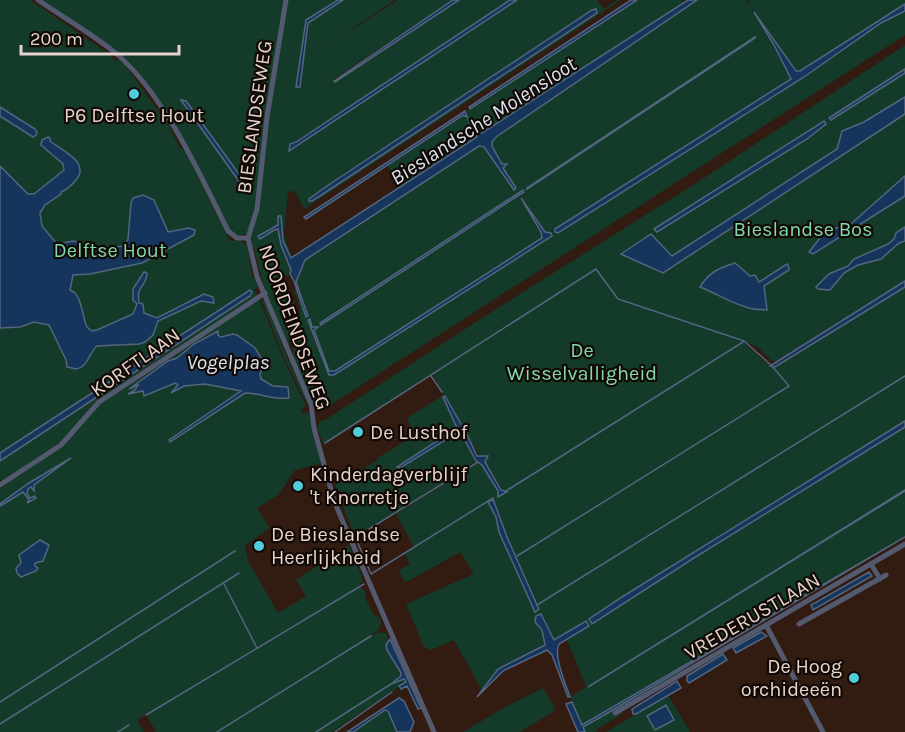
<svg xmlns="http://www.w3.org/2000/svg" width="905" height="732" font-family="Karla,sans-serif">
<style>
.green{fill:#143b29;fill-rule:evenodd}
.water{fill:#16355d;stroke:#54657f;stroke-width:1.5}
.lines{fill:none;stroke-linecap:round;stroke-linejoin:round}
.stream{stroke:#54657f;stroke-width:1.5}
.minor{stroke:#535a6f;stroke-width:5}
.poi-dot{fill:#52cbda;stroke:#120905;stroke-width:2}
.labels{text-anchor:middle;stroke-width:4.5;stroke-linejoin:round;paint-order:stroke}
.poi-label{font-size:20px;fill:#e4d4cd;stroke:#120905;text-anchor:start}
.street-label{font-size:20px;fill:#e4d4cd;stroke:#120905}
.park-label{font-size:20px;fill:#80daad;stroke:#120905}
.water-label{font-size:21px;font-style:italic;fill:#d9e3f1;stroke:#120905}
</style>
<rect width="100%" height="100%" fill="#321b11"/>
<path class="green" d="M0 0H30L108 53 115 60 122 61 168 124 180 148 185 150 230 241 240 240 247 245 252 275 259 286 254 290 257 295 255 297 101 398 61 442 4 480H0Z
M42 0H338L306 20 299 87 308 23 343 0H395L321 50 398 0H453L334 79 335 82 459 0H510L293 143 292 149 517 0H597L604 9 617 0H621L304 209 295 191 288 192 284 234 291 257 286 260 291 271 290 274 282 277 279 284 285 292H290L296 312 290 332 289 348 263 284 254 249 245 234 237 235 230 231 191 155 132 65 119 53ZM594 9 597 13 323 194 309 199Z
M637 0H682L684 3 482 133H480L470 119 478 136 401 187 387 165 463 115 466 117 467 114 465 111 471 109Z
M697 0H746L751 7 748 0H905V4L801 71H796L754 12 774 45 791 79 555 229V233L804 77 881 23 905 11V35L321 411C305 398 288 356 293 335 294 331 296 330 297 326 303 314 299 302 294 291L296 288 306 316H308L296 282 304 260 479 146 484 147 514 190 515 188 503 168 507 163 502 165 492 146V142L496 137ZM523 190 519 195 321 324 380 283ZM520 199H523L545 232 551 233 552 236 334 375 328 374 308 320 330 372 335 371 542 238 541 232Z
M905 45V280L776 361H772L759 348 744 341 741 343H744L770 366 775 367 905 287V421L655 576 589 619 593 624 694 558 905 427V537L582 726 570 697 586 687 567 640 589 626 586 621 554 640 537 616 544 634 545 645 499 669 482 690 454 640 431 650 424 647 406 604 474 574 460 552 405 583 399 570 410 564 405 554 414 547 396 514 478 463 482 464 500 493 503 491 483 458 479 455 467 434 458 426 400 468 460 431 476 461 395 513 358 534 353 533 335 485 375 462 379 457 414 436 407 418 444 395 432 373 323 444 317 427 320 421 325 420 504 304 698 182ZM494 499 507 537 537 605 538 609 534 611 499 532 496 517 489 502Z
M259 299 283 359 306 406 301 410 302 413 307 412 310 415 322 463 295 470 278 495 257 508 270 528 245 546 248 561 277 611 280 612 306 596 296 580 349 545 363 580 359 586 365 591V597L373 614 380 618C383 627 377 631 371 636L380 632 387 634 393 662 401 676 391 683 402 678 406 682 332 732H156L146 714 137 720 144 732H0V488L64 445 99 404ZM219 332 217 335 221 337C235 334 265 347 264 365 264 369 259 374 260 378 263 387 282 387 289 391L288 398C273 400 260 393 245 393L170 442 169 440 242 391 205 384 184 386 171 392 178 385 175 383 144 396 143 391 129 394 136 389 138 384 132 388 142 381 144 377 177 358 210 334ZM40 540 49 547 43 561 35 563 38 570 21 577 17 572 16 568 21 563V553Z
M261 299 265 301 267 305 287 357 306 396 308 406 284 358Z
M683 668 685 671 621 712 622 714 596 730 595 732H585L583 728Z
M543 688 556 710 520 732H463L507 706Z
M668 695 690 732H606Z
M385 710 388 711 397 732H353Z"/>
<path class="water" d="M338 0H343L308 23 300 87H296L306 20Z
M453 0H459L335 82 334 81Z
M510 0H517L289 151 290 144 296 142Z
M631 0H637L470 109 469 107Z
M688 0H697L496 137 492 142V146L502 164H507L503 168 516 188 514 190 484 147 479 146 305 260 296 282 308 316 306 317 294 281 290 274 291 270 281 245 278 229 274 230 260 239 258 236 278 225V216H281L283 241 291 258 477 137 468 119 480 133H482Z
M905 4V11L881 23 804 77 558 233 555 232V229L791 79 774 45 754 12 796 71H800Z
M596 9 597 13 323 194 312 201H309V199L324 188 592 10Z
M755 37V38L527 189V188Z
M905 69V73L831 120 829 118Z
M905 97V114L663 273 621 254 651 234 672 256 837 149 842 131 864 122Z
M181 100 186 101 247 185 246 191Z
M0 107 35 129 37 132 36 135 33 137 0 116Z
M465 111 467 117 463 115 306 219 304 217Z
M824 121 826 124 807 139 657 232 654 229Z
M48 137 50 138V141C61 150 91 162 76 180 72 185 66 190 61 192V194L45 205 40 213 42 226 57 244 73 241 105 248 124 246 128 239 131 203 133 198 143 195 154 200 168 232 189 228 195 230 194 235 142 263 90 274 73 275 70 290C82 294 82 316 87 327L92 331 97 330 133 314 137 304 133 300V289L144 272 147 273C146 289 136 283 139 303L143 304 144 313 157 318 204 294 213 297 214 303 201 301 158 321 153 335 145 342 139 344 97 346C88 354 89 366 76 369L67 367 66 360 49 325 34 322 20 327 0 328V166L28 194H34L64 170 63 164 41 145 42 140Z
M905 176V196L813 254 809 252 827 229 845 227 852 223Z
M523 190 524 192 519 195 321 325 320 323Z
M521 198 545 232 551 233 552 236 334 375H329L308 320 310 319 312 327H318L314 330 329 371H335L542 238 541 232Z
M905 227V241L899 243 881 259 858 265 844 273 830 290 818 289 816 287 829 274 848 266 854 259 888 244 894 239 896 233Z
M735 263 750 276 755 275 759 282 787 264 788 265 789 270 764 286 767 310C762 309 758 310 753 309 734 305 718 294 700 287 709 272 719 268 735 263Z
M905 281V287L775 367 770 366Z
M250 290 252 292 250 296 0 461V453Z
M218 331V335L221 337 233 334 237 335 255 348 264 362 260 374 261 379 273 386 288 387 289 398C273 400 260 393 245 393L170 442 169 440 241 391 205 384 184 386 171 393 178 385 175 383 144 396 143 391 128 394 135 390 138 385 129 389 168 361 177 358 194 344Z
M445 396 461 424 464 425 466 432 477 456H488L485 462 501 490 507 492 498 497V491L482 465 476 461 460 431 400 468 397 467 457 428 443 397Z
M905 421V427L694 558 592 624 589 619 622 597Z
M71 458 34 485V491L31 487 28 489 27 494 30 498 35 496 36 498 27 503 29 500 23 492 0 506V504L29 483Z
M905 490V491L588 687Z
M493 499 507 537 537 605 539 609 535 612 499 532 496 517 488 502Z
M905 537 606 714 583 727 585 732H578L566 704 572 702 582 725Z
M40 540 49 545 43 561 35 563V566L38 568 36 571 21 577 17 573 16 568 21 563 19 555Z
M869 572 872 576 813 610 811 605Z
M541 614 554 640 586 621 589 626 559 644C553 656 566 685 570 697H568L552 655 547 650 503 671 477 697 498 669 545 645 542 630 535 622 536 616Z
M761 632 767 636 736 653 733 648Z
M390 639 421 708 418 709 407 686 401 689 399 686 406 682 404 679 391 684 401 676V673L387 650 386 645Z
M723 654 727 660 689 683 687 681V676Z
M677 681 681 688 636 714H633L632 709Z
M399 698 404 701 414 722 410 732H397L388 711 385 710 353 732H347Z
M666 705 674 720 655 730 647 716Z"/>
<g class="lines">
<path class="stream" d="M431 376 442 392
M325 443 596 269 618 299 744 341 772 366 789 386 517 556
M506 491 743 342
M369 529 478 462
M357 541 371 574 493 498
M224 584 257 648
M537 605 905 376
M0 702 235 551
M146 715 364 584
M0 724 239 573
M118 732 129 725
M217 732 371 636
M316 732 391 684
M335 732 392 692"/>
<path class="minor" d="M38 0C64 18 93 34 118 55 165 97 200 174 228 231L237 238H248
M286 0 267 117 257 209 248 238 257 277 311 404 314 428 334 501 434 732
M0 485 61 445 99 402 265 293
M871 564 880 579
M799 624 886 575
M766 625 823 732
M615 713 905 544"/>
</g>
<g class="poi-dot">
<circle cx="134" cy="94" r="6"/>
<circle cx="358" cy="432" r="6"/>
<circle cx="298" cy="486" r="6"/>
<circle cx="259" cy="546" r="6"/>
<circle cx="854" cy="678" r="6"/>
</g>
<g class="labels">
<g class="poi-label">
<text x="134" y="122" text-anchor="middle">P6 Delftse Hout</text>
<text x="370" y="439">De Lusthof</text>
<text x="310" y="481">Kinderdagverblijf<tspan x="310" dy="23">'t Knorretje</tspan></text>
<text x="271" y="541">De Bieslandse<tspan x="271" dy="23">Heerlijkheid</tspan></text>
<text x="842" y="673" text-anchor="end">De Hoog<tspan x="842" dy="23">orchideeën</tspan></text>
</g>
<g class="street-label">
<text transform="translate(254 117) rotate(-82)" y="7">BIESLANDSEWEG</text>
<text transform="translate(295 327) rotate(70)" y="7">NOORDEINDSEWEG</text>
<text transform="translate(135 362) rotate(-35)" y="7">KORFTLAAN</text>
<text transform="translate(752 616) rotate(-30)" y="7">VREDERUSTLAAN</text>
</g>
<g class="park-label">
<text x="803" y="236">Bieslandse Bos</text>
<text x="110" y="257">Delftse Hout</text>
<text x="582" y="357">De<tspan x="582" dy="23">Wisselvalligheid</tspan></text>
</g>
<g class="water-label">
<text transform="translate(483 121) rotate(-33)" y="7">Bieslandsche Molensloot</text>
<text x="228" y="369">Vogelplas</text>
</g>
</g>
<path d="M21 45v9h158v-9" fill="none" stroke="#e4d4cd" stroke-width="3"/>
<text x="30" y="45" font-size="18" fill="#e4d4cd" stroke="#120905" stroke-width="4.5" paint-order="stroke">200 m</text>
</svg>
